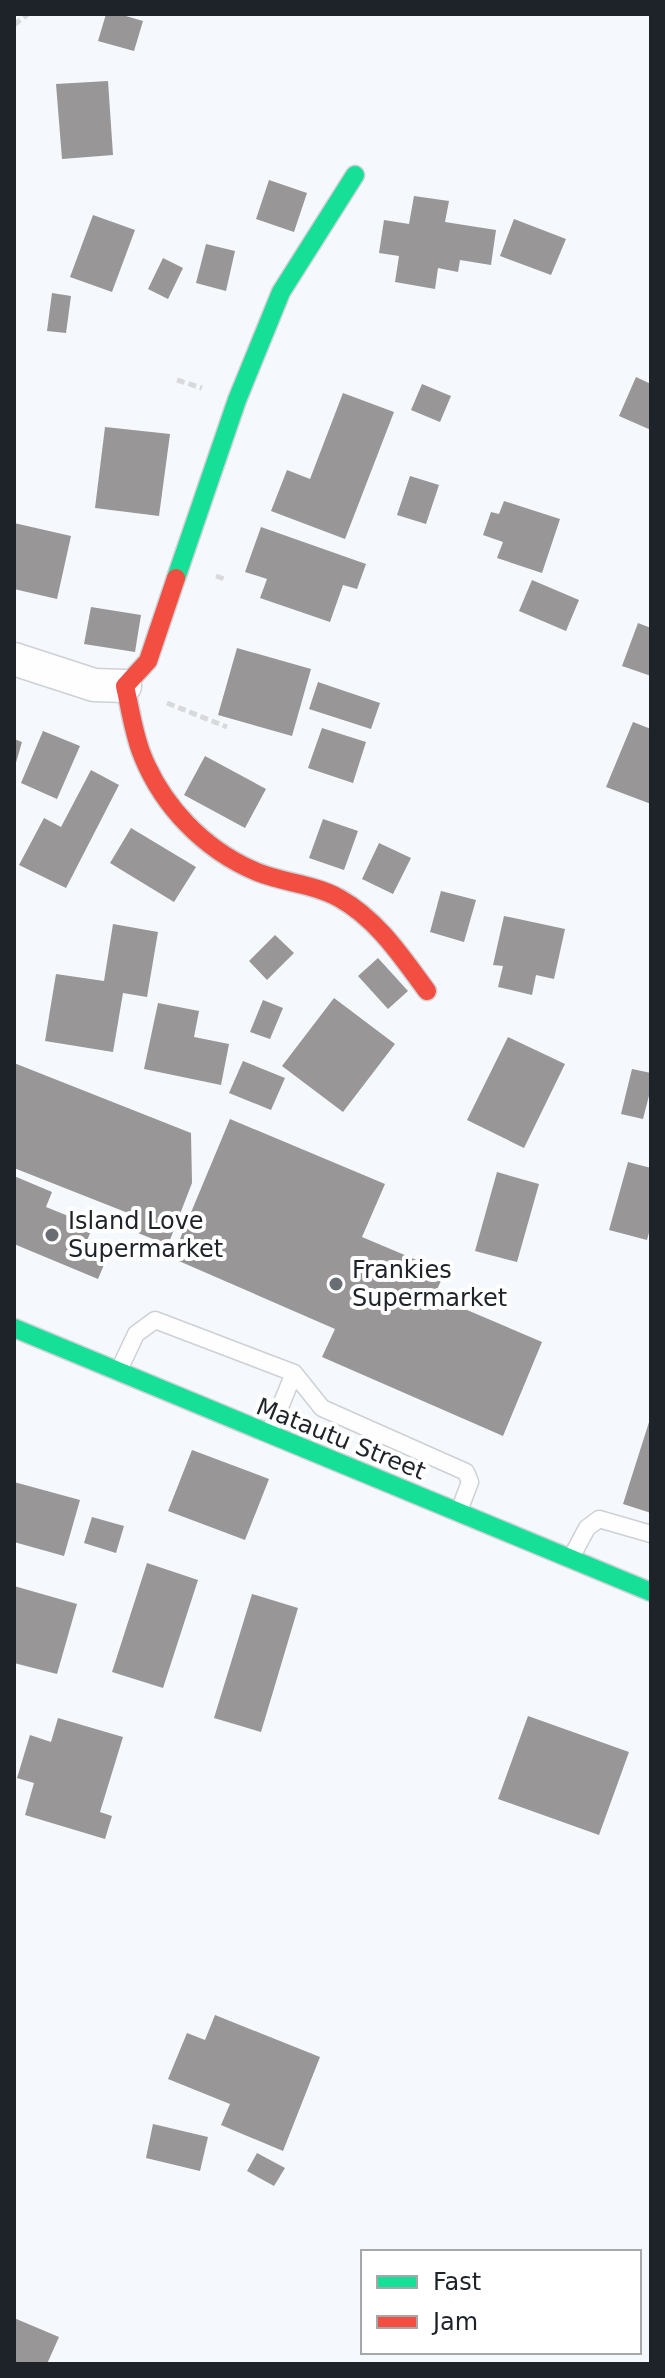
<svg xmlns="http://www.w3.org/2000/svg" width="665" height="2378" font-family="'DejaVu Sans',sans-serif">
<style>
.building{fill:#989696}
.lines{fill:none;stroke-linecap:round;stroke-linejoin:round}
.lane-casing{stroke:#cdd1d6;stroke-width:19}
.street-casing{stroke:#cdd1d6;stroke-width:35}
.fast-casing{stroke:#cdd1d6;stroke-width:21}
.jam-casing{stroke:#cdd1d6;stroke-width:21}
.path{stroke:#d8d9db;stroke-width:5;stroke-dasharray:8 4;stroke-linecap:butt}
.lane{stroke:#fefeff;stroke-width:16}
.street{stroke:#fefeff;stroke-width:32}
.fast{stroke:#16e098;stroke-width:18}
.jam{stroke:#f24e42;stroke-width:18}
.poi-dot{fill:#696e74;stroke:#fff;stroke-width:3}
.labels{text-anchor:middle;stroke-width:8;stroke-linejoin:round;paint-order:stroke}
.poi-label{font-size:24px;fill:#1e232a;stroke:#fff;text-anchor:start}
.street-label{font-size:24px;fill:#1e232a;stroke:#fff}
</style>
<rect width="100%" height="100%" fill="#f5f8fc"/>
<path class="building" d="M106 14H119L143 21 134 51 98 41Z
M108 81 113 155 62 159 56 84Z
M269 180 307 193 294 232 256 219Z
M414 196 449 201 445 222 496 230 491 265 460 260 458 272 438 268 435 289 395 282 399 256 379 253 384 220 409 224Z
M93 215 135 230 112 292 70 277Z
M514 219 566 239 551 275 500 256Z
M206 244 235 251 226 291 196 283Z
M163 258 183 268 168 299 148 289Z
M52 293 71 296 66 333 47 331Z
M636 377 651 384V430L619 416Z
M422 384 451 396 440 422 411 410Z
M343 393 394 412 345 539 271 511 287 470 310 479Z
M105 427 170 434 159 516 95 508Z
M410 476 439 485 426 524 397 515Z
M504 501 560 519 542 573 497 558 503 542 483 535 491 512 499 514Z
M14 523 71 536 57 599 14 589Z
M261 527 366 564 357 589 343 585 330 622 260 598 267 579 245 572Z
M532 580 579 600 566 631 519 611Z
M91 607 141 615 135 652 84 644Z
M638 623 651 628V676L622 666Z
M237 648 311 669 292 736 218 715Z
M318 682 380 703 371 729 309 709Z
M633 722 651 729V804L606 787Z
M322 728 366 742 353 783 308 768Z
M43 731 80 746 57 799 21 783Z
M14 739 22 742 15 766H14Z
M205 756 266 789 245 828 184 795Z
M91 770 119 785 66 888 19 865 44 818 61 827Z
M323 819 358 831 344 870 309 858Z
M131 828 196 867 174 902 110 863Z
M379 843 411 858 393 894 362 879Z
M441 891 476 900 464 942 430 932Z
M504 916 565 929 554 979 536 975 532 995 498 987 503 966 493 965Z
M113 924 158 932 147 997 123 993 113 1052 45 1041 56 974 104 981Z
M275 935 294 953 267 980 249 961Z
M378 958 408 991 388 1009 358 976Z
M334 998 395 1044 343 1112 282 1066Z
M263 1000 283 1008 270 1039 250 1032Z
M158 1003 199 1011 194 1037 229 1044 221 1085 144 1069Z
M508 1037 565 1064 524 1148 467 1120Z
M243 1061 285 1078 271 1110 229 1093Z
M14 1063 191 1133 192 1183 168 1245 123 1227 128 1213 14 1168Z
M632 1069 651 1073V1088L643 1119 621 1114Z
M230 1119 385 1184 362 1237 445 1272 434 1296 542 1342 503 1436 322 1357 335 1329 172 1258Z
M628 1162 651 1168V1225L647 1240 609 1230Z
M497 1172 539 1184 517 1262 475 1251Z
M14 1176 52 1192 46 1207 93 1226 86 1243 109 1253 98 1279 14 1244Z
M650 1419 651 1420V1513L623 1504Z
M192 1450 269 1479 245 1540 168 1511Z
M14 1482 80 1500 64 1556 14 1542Z
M92 1517 124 1526 116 1553 84 1543Z
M147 1563 198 1580 163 1688 112 1672Z
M14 1586 77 1604 57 1674 14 1663Z
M252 1594 298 1608 261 1732 214 1718Z
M528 1716 629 1752 599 1835 498 1799Z
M58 1718 123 1737 100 1812 112 1816 105 1839 25 1815 34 1783 17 1778 30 1735 51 1742Z
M215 2015 320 2057 283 2151 221 2125 230 2104 168 2079 187 2033 205 2040Z
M153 2124 208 2137 200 2171 146 2158Z
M257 2153 285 2168 274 2186 247 2171Z
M14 2318 59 2337 47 2364 14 2363Z"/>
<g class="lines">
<defs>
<path id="lane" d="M119 1370 136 1334 155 1320 294 1373 322 1408 466 1472 470 1482 459 1511
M269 1434 294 1373
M572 1556 587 1528 599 1519 651 1534"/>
<path id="street" d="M14 659 94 685 125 686"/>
<path id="fast" d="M176 578 237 400 281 292 355 175
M14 1328 651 1592"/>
<path id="jam" d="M176 578 148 661 125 686C130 708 133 730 141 752 161 805 204 850 257 872 284 883 314 884 339 898 377 919 402 957 427 991"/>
</defs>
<use href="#lane" class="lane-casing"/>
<use href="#street" class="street-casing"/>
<use href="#fast" class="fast-casing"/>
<use href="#jam" class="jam-casing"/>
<path class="path" d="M14 25 28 14
M177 380 202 388
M216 576 227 580
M167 703 227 727"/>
<use href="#lane" class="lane"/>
<use href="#street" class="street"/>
<use href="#fast" class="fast"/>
<use href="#jam" class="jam"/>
</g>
<g class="poi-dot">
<circle cx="52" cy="1235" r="8"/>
<circle cx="336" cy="1284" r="8"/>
</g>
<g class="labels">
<g class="poi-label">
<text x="68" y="1229">Island Love<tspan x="68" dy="28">Supermarket</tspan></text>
<text x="352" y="1278">Frankies<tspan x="352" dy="28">Supermarket</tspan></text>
</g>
<g class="street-label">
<text transform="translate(341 1439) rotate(22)" y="8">Matautu Street</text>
</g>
</g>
<rect width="665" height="2378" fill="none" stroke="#1e232a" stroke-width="32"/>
<rect x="361" y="2250" width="280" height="104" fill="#ffffff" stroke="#a5a7aa" stroke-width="2"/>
<rect x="377" y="2276" width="40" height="12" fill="#16e098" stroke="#a5a7aa" stroke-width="2"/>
<text x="433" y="2290" font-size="24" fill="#1e232a">Fast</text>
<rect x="377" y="2316" width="40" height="12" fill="#f24e42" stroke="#a5a7aa" stroke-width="2"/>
<text x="433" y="2330" font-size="24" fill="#1e232a">Jam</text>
</svg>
